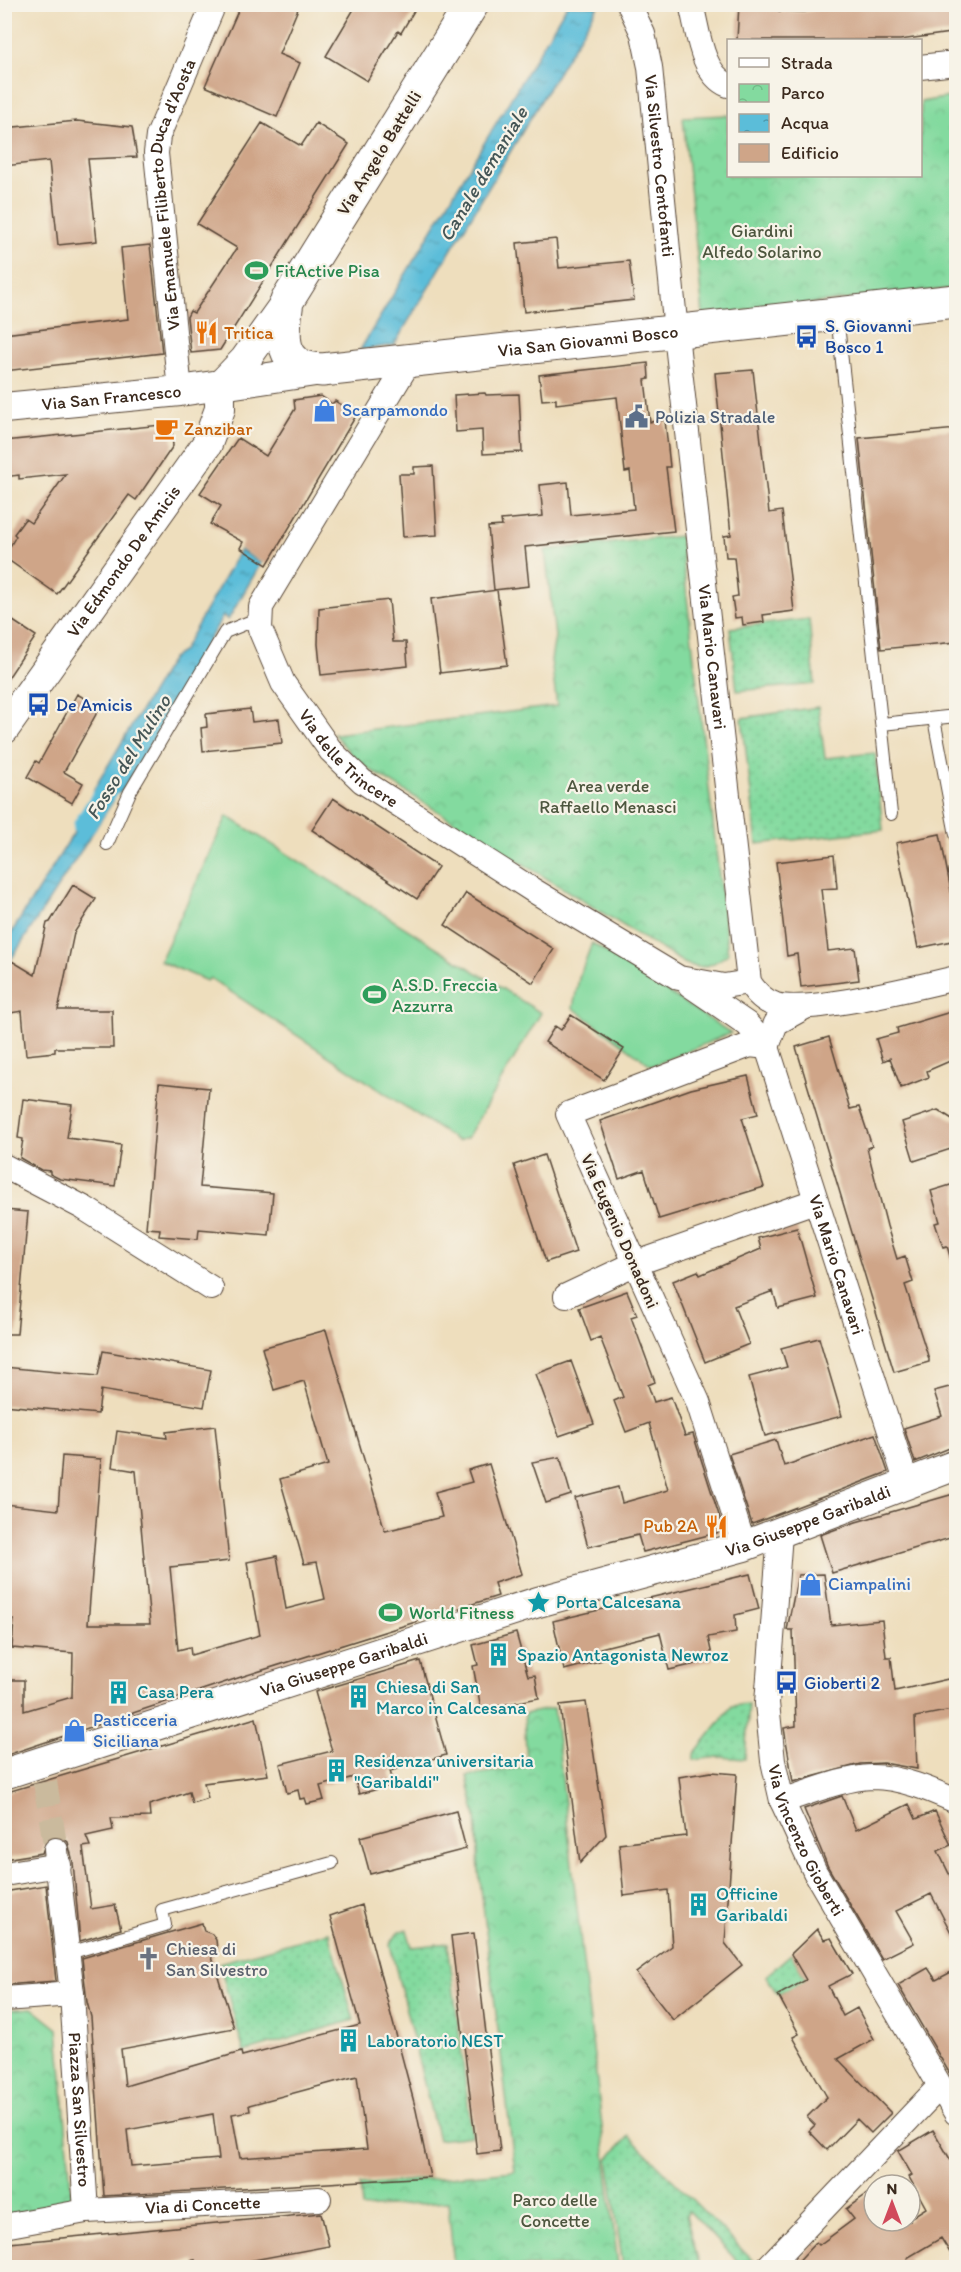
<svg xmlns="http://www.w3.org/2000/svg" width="961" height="2272" font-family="Itim,sans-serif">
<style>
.grass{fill:url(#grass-dots);stroke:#5f825e;stroke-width:1.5}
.park{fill:url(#park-crowns);stroke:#5f825e;stroke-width:1.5}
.pitch{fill:#83da9f;stroke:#5f825e;stroke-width:1.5}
.water{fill:url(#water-ripples);stroke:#4b747c;stroke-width:1.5}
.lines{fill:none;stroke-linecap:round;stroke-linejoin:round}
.canal{stroke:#5bbdd9;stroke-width:22}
.building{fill:#cfa588;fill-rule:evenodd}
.minor-tunnel{stroke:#caba9d;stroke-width:24;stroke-dasharray:24 12;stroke-linecap:butt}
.service-casing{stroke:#564536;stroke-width:14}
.minor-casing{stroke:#564536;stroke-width:26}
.tertiary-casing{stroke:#564536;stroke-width:32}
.secondary-casing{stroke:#564536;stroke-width:35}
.service{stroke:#fff;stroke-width:12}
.minor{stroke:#fff;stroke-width:24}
.tertiary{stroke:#fff;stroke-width:30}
.secondary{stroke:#fff;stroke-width:33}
.labels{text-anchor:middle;stroke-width:4.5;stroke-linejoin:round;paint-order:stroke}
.street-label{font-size:18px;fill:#3b2a1e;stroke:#f7f3e8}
.park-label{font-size:18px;fill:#4d563e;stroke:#f7f3e8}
.leisure-label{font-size:18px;fill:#27864d;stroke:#f7f3e8;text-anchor:start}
.transit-label{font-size:18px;fill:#164399;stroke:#f7f3e8;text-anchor:start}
.food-label{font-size:18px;fill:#c56008;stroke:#f7f3e8;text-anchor:start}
.shop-label{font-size:18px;fill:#366cbe;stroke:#f7f3e8;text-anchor:start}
.service-label{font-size:18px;fill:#4e5e75;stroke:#f7f3e8;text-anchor:start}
.culture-label{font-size:18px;fill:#0d838f;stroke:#f7f3e8;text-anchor:start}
.worship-label{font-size:18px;fill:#5b616d;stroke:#f7f3e8;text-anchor:start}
.water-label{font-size:20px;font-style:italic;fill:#455656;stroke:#f7f3e8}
</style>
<defs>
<pattern id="grass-dots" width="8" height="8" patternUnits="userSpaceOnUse" patternTransform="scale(1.5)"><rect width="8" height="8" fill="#83da9f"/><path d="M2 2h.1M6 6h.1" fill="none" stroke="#72bb88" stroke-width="1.8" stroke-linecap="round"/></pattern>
<pattern id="park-crowns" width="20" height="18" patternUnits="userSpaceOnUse" patternTransform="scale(1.5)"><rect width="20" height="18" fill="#83da9f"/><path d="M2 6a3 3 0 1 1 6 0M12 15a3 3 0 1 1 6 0" fill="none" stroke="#72bb88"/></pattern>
<pattern id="water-ripples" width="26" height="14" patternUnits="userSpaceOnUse" patternTransform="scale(1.5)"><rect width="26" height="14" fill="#5bbdd9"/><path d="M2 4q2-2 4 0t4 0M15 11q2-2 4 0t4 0" fill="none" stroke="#4c9aaf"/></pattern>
</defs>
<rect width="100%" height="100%" fill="#f7f3e8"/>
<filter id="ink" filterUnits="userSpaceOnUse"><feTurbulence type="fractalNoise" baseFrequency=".0167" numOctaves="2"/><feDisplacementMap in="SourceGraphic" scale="12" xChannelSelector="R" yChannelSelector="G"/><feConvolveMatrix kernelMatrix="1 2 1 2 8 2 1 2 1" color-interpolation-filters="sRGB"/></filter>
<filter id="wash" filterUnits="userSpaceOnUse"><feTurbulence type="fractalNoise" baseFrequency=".008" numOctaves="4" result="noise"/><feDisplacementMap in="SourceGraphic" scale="24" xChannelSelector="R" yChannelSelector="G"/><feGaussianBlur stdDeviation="1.35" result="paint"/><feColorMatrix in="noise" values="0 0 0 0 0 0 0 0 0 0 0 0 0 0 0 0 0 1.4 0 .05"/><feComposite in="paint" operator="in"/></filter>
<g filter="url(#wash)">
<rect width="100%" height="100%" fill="#eedebd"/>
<path class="grass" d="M809 619 815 684 737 691 730 628Z
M818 707 825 758 875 753 883 830 757 844 742 718Z
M749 1704 745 1759 719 1757 694 1760V1754L732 1706Z
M407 1930 412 1947 448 1943 472 2136 438 2140 390 1945 399 1931Z
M329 1932 354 2020 244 2052 219 1963Z
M791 1954 806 1980 778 1995 766 1976Z
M629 2136 754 2262 749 2267H743L689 2211 686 2215 700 2267H671L670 2259 623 2267 608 2159Z"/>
<path class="park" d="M956 96V288L703 315 683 117 728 115V176H920L921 102Z
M680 536 728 954C711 966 703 971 684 963L369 769 351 754 334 734 557 706 551 660 555 637 545 550Z
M554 1708 618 2266 454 2267 448 2202 362 2208 360 2185 515 2171 479 1872 476 1817 467 1776 527 1766 524 1714Z
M32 2008 58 2029 72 2200 5 2216V2010Z"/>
<path class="pitch" d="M227 816 541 1013 467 1138 457 1141 210 978 207 981 160 961Z
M592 943 731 1033 652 1066 573 1008 579 978Z"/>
<path class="water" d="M567 5 598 6 394 345 360 350Z
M240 550 261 563 228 620 223 616 197 660 196 671 121 792 94 794V789L172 658 182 652Z
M113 801 5 969V943L93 802Z"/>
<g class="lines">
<path class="canal" d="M84 826 121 768"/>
</g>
<g id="blocks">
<path class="building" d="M241 4H300L279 54 300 63 277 117 205 86Z
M357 4H418L401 33 398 31 367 81 326 56Z
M739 4H779V11L804 12 844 4H957V32L900 40H737Z
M77 121 132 127 137 157 88 159 97 241 58 245 49 161 4 166V128Z
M262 123 301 146 316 123 349 144 220 350 191 353 187 317 190 311 194 313 237 248 197 224Z
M556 239 559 268 629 261 634 300 524 312 517 243Z
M150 245 162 353 4 371V334L128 319 121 248Z
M648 363 649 379 645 380 650 422 665 420 670 467H666L674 531 525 547 529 586 494 590 488 527 502 526 501 520 543 516 540 485 568 482 571 515 634 509 630 471 625 472 617 397 556 404V399L542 400 539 375Z
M753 370 769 513 782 511 794 611 763 615 764 622 743 625 742 617 735 618 732 597 738 596 734 557H726L724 536 731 535 715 373Z
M485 393 486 395 519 394 522 452 483 454 482 430 456 432 454 395Z
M321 396 332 404 335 401 357 414 267 565 240 548 243 542 210 524 221 506 200 493 238 438 266 456 295 409 294 400Z
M171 424 173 446 136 500 129 495 57 594 4 557 16 536 14 534 25 519 31 523 66 474 19 479V475L4 477V441Z
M957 429V642L881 649 859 438Z
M433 466 437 535 403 537 399 474H414V467Z
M497 590 507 665 440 673 431 599Z
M389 600 393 642H406L408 666 321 675 318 644 319 608Z
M4 615 36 636 4 684Z
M77 694 100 707 64 772 83 783 72 803 27 777 36 761 39 763Z
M250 709 252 722 279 719 282 743 203 751 201 728 207 727 206 714Z
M333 798 438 867 417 899 312 830Z
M940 834 952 896 957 895V940L918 948 896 843Z
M834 855 837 888 821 889 828 951 855 948 859 980 801 987 797 954 787 956 776 862Z
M73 885 96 899 74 933 58 1010H112L113 1048H55V1052L26 1055 22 1011 4 1014V974L12 961 35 975 47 923 50 922Z
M466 893 554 949 533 983 445 925Z
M957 1010V1058L927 1071 929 1077 901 1088 890 1058 883 1061 876 1039 898 1033 897 1028Z
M571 1015 624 1049 604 1080 545 1042 555 1026 561 1030Z
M829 1037 850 1109 859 1107 872 1146 867 1148 887 1226 897 1259 905 1256 913 1282 905 1285 929 1359V1362L894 1372 796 1047Z
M748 1076 758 1114 742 1118 764 1187 659 1219 644 1170 619 1179 600 1121 691 1089Z
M159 1083 209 1088 200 1187 273 1193 269 1235 199 1229 198 1239 159 1236 160 1229 146 1228Z
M23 1099 72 1105 67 1138 121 1145 115 1186 60 1179 50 1174V1171L41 1170 20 1158 23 1139 18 1138Z
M938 1110 957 1122V1147L914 1161 902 1122Z
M544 1155 576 1252 546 1262 514 1165Z
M957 1183V1262L952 1263 947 1246 943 1247 935 1223 940 1222 931 1191Z
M4 1210 28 1212 17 1334H4Z
M797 1228 817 1298 778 1308 773 1291 734 1306 749 1344 705 1362 673 1281 698 1271 700 1275 761 1249 758 1238Z
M627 1291 637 1315 631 1317 655 1382 648 1385 654 1402 671 1397 685 1436 693 1434 724 1531 643 1552 638 1535 588 1547 575 1498 618 1487 622 1503 668 1490 649 1423 626 1432 614 1401 623 1397 600 1337 591 1341 579 1308Z
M326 1330 385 1531 442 1517 435 1492 472 1482 468 1470 489 1464 522 1574 494 1583 498 1596 241 1677 4 1756V1680H24V1711L72 1697 73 1653 12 1648 14 1620 4 1619V1504L58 1510 62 1456 101 1459 88 1624H150L136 1471 112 1467 117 1431 167 1438 166 1432 215 1426 229 1561 170 1567 178 1650 190 1647 191 1655 260 1635 247 1562 277 1556 286 1609 325 1599 317 1562 304 1564 280 1479 328 1465 304 1381 274 1390 262 1348Z
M819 1338 842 1416 765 1436 749 1377 787 1367 781 1348Z
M103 1351 211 1370 204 1407 101 1390 98 1414 4 1405V1367L98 1376Z
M571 1361 594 1424 559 1436 536 1374Z
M957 1385V1448L952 1447 915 1462 904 1428 942 1416 934 1391Z
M875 1434 888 1472 752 1524 729 1454 776 1440 784 1466Z
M560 1457 571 1495 546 1503 532 1462Z
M957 1493V1536L832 1573 820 1535 856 1522Z
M750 1574 759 1609 735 1615 736 1632 708 1637 713 1660 669 1670 660 1633 600 1648 603 1660 564 1670 553 1621Z
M824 1574 831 1625 882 1620 886 1657H891L895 1691 957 1677V1709L915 1717 917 1769 884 1763 860 1764 793 1782 784 1728 796 1726 793 1630H787L798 1575Z
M516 1633 528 1676 535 1675 539 1698 481 1709 473 1666 478 1665 473 1645Z
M420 1661 446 1755 390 1771 394 1785 359 1794 354 1777 320 1786 324 1800 307 1804 305 1798 300 1799 298 1790 287 1793 280 1764 332 1751 315 1692Z
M586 1702 606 1835 580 1863 560 1705Z
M256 1718 268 1775 204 1783 208 1798 192 1803 189 1792 149 1805 150 1817 111 1818 113 1830 86 1836 90 1846 83 1847 91 1909 115 1905 121 1929 80 1941 73 1862 68 1842 62 1837 55 1836 47 1839 42 1853 4 1859V1793Z
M711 1772 737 1774 725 1943 742 1965 673 2020 636 1973 672 1946 668 1890 624 1896 619 1844 686 1836 679 1777Z
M842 1796 856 1830 909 1804 916 1819 935 1811 951 1845 938 1851 957 1890V1944L931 1894 896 1911 914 1943 882 1959 828 1867 804 1809Z
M456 1811 466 1849 370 1874 360 1837Z
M46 1885 56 1981 4 1985V1892Z
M362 1905 416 2110 430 2177 104 2196 91 2017 87 2002 82 1958 202 1923 204 1931 212 1934 216 1940 217 1949 212 1957 234 2028 121 2049 125 2086 241 2052 242 2056 360 2025 330 1916ZM357 2076 367 2149 240 2158 232 2114 250 2111 249 2105ZM213 2114 219 2159 131 2166 127 2130Z
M817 1929 824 1940 831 1938 852 1974 828 1986 843 2016 857 2008 874 2039 838 2059 891 2113 871 2133 857 2119 827 2150 809 2131 815 2125 807 2117 827 2097 793 2037 799 2034 778 1995 806 1980 791 1954Z
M474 1933 500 2151 477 2154 451 1936Z
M928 1968 936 1980 957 1969V2086L898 1985Z
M933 2130 957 2171V2264L941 2238 907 2258 912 2268H792L816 2242 819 2245 854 2219 846 2209 874 2189V2221H910V2218L926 2208 909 2177 912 2175 898 2151Z
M321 2213 329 2246 248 2261 249 2268H196L195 2260 156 2268H4V2251L10 2243Z"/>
</g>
</g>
<g filter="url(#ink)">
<use href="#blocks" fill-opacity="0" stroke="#564536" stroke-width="1.5"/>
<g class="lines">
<path class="minor-tunnel" d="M45 1782 56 1850"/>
<defs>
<path id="service" d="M837 315 891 814
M934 719 956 835
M882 724 956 716
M107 844 130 792 225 632 259 618
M69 1953 165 1925 162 1910 332 1863"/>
<g id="minor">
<path id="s1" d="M629 4 643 34 650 67 678 352 749 982C755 992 763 1001 776 1005 809 1014 918 987 956 978"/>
<path d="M691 4C698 30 701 74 728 85"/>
<path d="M920 67 956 63"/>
<path id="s2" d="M410 360 261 607 260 629 283 683 331 751 362 781 531 889 679 978 724 986 749 982"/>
<path id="s3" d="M180 391 156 153 158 136 214 4"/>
<path id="s4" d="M690 985 747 1024 767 1047 907 1484"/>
<path d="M4 1166 84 1208 211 1288"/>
<path d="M566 1296 634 1264 815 1201"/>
<path id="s5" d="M780 1534 767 1703 773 1761 782 1801 815 1872 956 2113"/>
<path d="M744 1546 698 1402 568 1114 750 1045 767 1047 776 1023 805 1007"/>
<path d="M782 1801C811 1792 843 1778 872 1777 901 1777 931 1790 956 1801"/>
<path d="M56 1850 72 1994"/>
<path d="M4 1874 59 1865"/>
<path id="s6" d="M4 1999 72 1994 86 2211 4 2226"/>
<path id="s7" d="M86 2211 319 2199"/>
<path d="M767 2268 940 2086"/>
</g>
<g id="tertiary">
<path d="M220 386 245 360 287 301"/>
<path id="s8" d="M4 408 180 391 322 370"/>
<path id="s9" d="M4 729 207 444 220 409V386"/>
<path id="s10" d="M4 1774 538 1602 744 1546 956 1465"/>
</g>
<g id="secondary">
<path id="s11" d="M472 4 287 301C282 336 278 368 322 370L956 301"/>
</g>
</defs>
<use href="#service" class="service-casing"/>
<use href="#minor" class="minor-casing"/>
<use href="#tertiary" class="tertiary-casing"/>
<use href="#secondary" class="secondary-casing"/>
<use href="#service" class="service"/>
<use href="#minor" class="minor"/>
<use href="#tertiary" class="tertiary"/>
<use href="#secondary" class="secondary"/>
</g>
</g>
<defs>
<symbol id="stadium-bare" viewBox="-9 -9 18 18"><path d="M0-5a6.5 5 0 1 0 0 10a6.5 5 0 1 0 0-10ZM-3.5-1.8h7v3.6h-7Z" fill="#2e9e5b" stroke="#f7f3e8" stroke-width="2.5" paint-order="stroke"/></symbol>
<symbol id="restaurant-bare" viewBox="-9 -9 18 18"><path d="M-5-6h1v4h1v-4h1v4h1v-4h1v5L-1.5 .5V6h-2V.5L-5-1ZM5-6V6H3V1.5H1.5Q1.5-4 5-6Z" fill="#e8710a" stroke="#f7f3e8" stroke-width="2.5" paint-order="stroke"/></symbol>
<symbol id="bus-bare" viewBox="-9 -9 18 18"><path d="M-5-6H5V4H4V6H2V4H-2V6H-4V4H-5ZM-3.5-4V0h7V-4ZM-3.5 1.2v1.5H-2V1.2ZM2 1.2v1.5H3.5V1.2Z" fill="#1a4fb4" stroke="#f7f3e8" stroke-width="2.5" paint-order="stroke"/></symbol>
<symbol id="shop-bare" viewBox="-9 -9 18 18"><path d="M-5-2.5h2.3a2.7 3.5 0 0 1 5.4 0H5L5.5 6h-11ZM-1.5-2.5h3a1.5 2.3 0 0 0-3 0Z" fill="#3f7fe0" stroke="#f7f3e8" stroke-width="2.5" paint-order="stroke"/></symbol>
<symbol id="civic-bare" viewBox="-9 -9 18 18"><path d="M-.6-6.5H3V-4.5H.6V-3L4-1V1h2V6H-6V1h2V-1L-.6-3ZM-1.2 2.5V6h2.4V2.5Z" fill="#5c6f8a" stroke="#f7f3e8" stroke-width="2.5" paint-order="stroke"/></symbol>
<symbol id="cafe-bare" viewBox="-9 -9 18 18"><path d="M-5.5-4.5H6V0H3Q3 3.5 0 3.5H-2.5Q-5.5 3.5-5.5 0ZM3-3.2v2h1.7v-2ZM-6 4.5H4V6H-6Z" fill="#e8710a" stroke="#f7f3e8" stroke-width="2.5" paint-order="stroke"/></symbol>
<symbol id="sight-bare" viewBox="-9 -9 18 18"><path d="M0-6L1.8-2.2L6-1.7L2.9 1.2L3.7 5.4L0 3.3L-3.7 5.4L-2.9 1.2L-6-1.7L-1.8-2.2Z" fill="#0f9aa8" stroke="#f7f3e8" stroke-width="2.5" paint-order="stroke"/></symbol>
<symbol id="building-bare" viewBox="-9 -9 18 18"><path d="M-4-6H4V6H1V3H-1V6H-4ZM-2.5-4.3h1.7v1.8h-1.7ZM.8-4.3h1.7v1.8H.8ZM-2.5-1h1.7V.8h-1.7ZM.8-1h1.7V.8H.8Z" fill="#0f9aa8" stroke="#f7f3e8" stroke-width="2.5" paint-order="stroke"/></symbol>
<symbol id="church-bare" viewBox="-9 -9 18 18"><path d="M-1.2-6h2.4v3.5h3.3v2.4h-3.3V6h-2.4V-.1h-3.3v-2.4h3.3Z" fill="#6b7280" stroke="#f7f3e8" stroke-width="2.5" paint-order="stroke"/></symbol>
</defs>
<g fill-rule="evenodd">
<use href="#stadium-bare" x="240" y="254" width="33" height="33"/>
<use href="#restaurant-bare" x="190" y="316" width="33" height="33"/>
<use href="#bus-bare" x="790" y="320" width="33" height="33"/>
<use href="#shop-bare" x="308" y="394" width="33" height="33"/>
<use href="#civic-bare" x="620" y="400" width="33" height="33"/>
<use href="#cafe-bare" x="150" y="412" width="33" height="33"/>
<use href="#bus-bare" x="22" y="688" width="33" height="33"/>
<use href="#stadium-bare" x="358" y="978" width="33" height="33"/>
<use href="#restaurant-bare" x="700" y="1510" width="33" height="33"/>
<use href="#shop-bare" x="794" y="1568" width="33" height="33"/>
<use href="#sight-bare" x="522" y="1586" width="33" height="33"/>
<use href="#stadium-bare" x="374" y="1596" width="33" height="33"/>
<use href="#building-bare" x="482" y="1638" width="33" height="33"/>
<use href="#bus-bare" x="770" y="1666" width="33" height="33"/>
<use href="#building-bare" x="102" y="1676" width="33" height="33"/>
<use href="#building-bare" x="342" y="1680" width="33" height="33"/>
<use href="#shop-bare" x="58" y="1714" width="33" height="33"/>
<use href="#building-bare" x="320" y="1754" width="33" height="33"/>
<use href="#building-bare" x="682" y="1888" width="33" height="33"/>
<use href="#church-bare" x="132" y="1942" width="33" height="33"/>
<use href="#building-bare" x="332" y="2024" width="33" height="33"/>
</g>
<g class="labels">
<g class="street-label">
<text transform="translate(379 153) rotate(-58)" y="6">Via Angelo Battelli</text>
<text dy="6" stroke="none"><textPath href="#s1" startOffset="166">Via Silvestro Centofanti</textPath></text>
<text dy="6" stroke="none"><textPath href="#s3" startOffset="200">Via Emanuele Filiberto Duca d'Aosta</textPath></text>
<text dy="6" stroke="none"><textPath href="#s11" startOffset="710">Via San Giovanni Bosco</textPath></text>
<text dy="6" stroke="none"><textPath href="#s8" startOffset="108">Via San Francesco</textPath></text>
<text dy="6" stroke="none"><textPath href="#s9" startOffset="206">Via Edmondo De Amicis</textPath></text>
<text dy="6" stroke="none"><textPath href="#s1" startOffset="660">Via Mario Canavari</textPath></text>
<text dy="6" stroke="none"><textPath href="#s2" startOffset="470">Via delle Trincere</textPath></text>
<text transform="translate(620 1231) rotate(66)" y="6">Via Eugenio Donadoni</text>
<text dy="6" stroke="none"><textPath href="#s4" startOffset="328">Via Mario Canavari</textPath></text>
<text dy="6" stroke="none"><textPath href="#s10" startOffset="843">Via Giuseppe Garibaldi</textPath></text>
<text dy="6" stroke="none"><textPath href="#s10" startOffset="357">Via Giuseppe Garibaldi</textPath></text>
<text dy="6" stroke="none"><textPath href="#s5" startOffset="314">Via Vincenzo Gioberti</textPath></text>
<text dy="6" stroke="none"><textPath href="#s6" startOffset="184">Piazza San Silvestro</textPath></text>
<text dy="6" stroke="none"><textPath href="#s7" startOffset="117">Via di Concette</textPath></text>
</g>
<g class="park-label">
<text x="762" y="237">Giardini<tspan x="762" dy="21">Alfedo Solarino</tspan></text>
<text x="608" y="792">Area verde<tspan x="608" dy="21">Raffaello Menasci</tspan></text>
<text x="555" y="2206">Parco delle<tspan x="555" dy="21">Concette</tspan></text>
</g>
<g class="leisure-label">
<text x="275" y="277">FitActive Pisa</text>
<text x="392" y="991">A.S.D. Freccia<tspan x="392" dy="21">Azzurra</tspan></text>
<text x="409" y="1619">World Fitness</text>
</g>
<g class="transit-label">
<text x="825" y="332">S. Giovanni<tspan x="825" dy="21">Bosco 1</tspan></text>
<text x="56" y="711">De Amicis</text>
<text x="804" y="1689">Gioberti 2</text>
</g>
<g class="food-label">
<text x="224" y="339">Tritica</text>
<text x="184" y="435">Zanzibar</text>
<text x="698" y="1532" text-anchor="end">Pub 2A</text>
</g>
<g class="shop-label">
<text x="342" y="416">Scarpamondo</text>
<text x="828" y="1590">Ciampalini</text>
<text x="93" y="1726">Pasticceria<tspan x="93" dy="21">Siciliana</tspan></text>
</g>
<g class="service-label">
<text x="655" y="423">Polizia Stradale</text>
</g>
<g class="culture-label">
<text x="556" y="1608">Porta Calcesana</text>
<text x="517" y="1661">Spazio Antagonista Newroz</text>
<text x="376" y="1693">Chiesa di San<tspan x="376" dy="21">Marco in Calcesana</tspan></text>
<text x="137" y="1698">Casa Pera</text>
<text x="354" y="1767">Residenza universitaria<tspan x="354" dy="21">"Garibaldi"</tspan></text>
<text x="716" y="1900">Officine<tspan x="716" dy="21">Garibaldi</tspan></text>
<text x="367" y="2047">Laboratorio NEST</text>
</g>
<g class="worship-label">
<text x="166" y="1955">Chiesa di<tspan x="166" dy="21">San Silvestro</tspan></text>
</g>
<g class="water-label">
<text transform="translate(483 174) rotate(-59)" y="7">Canale demaniale</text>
<text transform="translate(128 757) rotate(-58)" y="7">Fosso del Mulino</text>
</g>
</g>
<rect width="961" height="2272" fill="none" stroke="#f7f3e8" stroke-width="24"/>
<rect x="727" y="39" width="195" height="138" fill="#f7f3e8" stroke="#aca397" stroke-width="1.5"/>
<rect x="739" y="58" width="30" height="9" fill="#ffffff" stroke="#aca397" stroke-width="1.5"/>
<text x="781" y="69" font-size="18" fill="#3b2a1e">Strada</text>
<rect x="739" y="84" width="30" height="18" fill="url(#park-crowns)" stroke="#aca397" stroke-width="1.5"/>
<text x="781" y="99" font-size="18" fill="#3b2a1e">Parco</text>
<rect x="739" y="114" width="30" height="18" fill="url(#water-ripples)" stroke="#aca397" stroke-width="1.5"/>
<text x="781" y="129" font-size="18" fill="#3b2a1e">Acqua</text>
<rect x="739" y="144" width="30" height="18" fill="#cfa588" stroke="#aca397" stroke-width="1.5"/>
<text x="781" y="159" font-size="18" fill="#3b2a1e">Edificio</text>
<g transform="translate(892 2203)"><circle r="28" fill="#f7f3e8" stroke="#aca397" stroke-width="1.5"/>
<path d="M0-4.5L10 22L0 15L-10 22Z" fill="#d1495b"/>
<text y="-9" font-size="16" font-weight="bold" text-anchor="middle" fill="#3b2a1e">N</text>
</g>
</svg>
